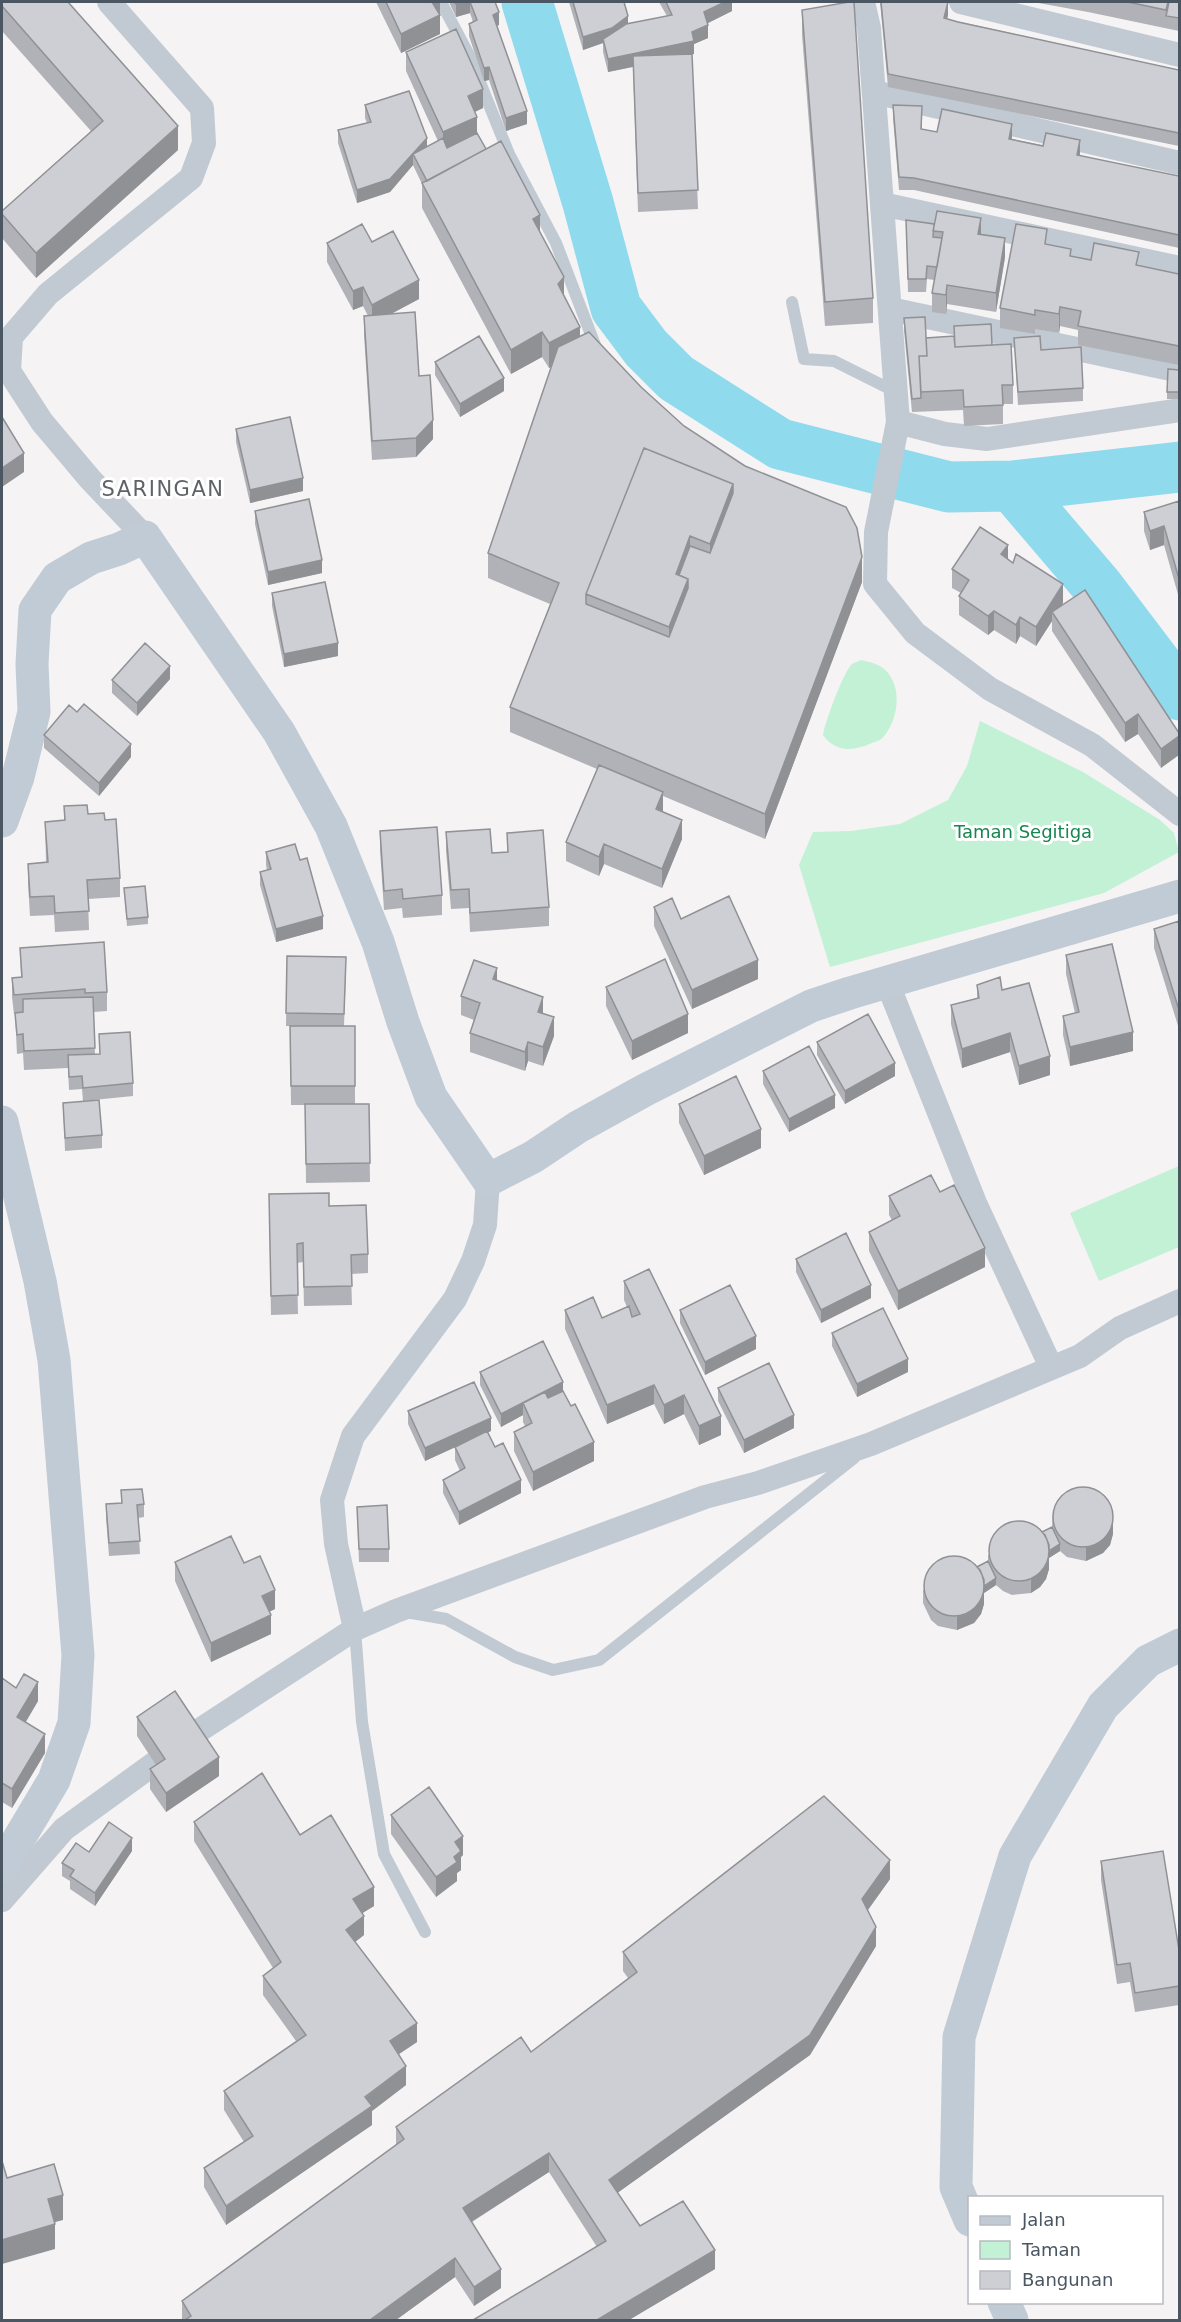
<svg xmlns="http://www.w3.org/2000/svg" width="1181" height="2322" font-family="'DejaVu Sans',sans-serif">
<style>
.green{fill:#c3f1d5}
.lines{fill:none;stroke-linecap:round;stroke-linejoin:round}
.river{stroke:#90daee;stroke-width:51}
.lane{stroke:#c1cad2;stroke-width:12}
.street{stroke:#c1cad2;stroke-width:24}
.secondary{stroke:#c1cbd6;stroke-width:33}
.wall{fill:#b0b2b7}
.shaded-wall{fill:#909195}
.building{fill:#cdcfd5;stroke:#909195;stroke-width:1.5;fill-rule:evenodd}
.labels{text-anchor:middle;stroke-width:6;stroke-linejoin:round;paint-order:stroke}
.park-label{font-size:18px;fill:#17864f;stroke:#fff}
.quarter-label{font-size:21px;letter-spacing:1.5px;fill:#5f6368;stroke:#fff}
</style>
<rect width="100%" height="100%" fill="#f5f3f3"/>
<path class="green" d="M861 660C869 662 876 663 883 668 903 684 899 718 884 736 882 740 877 741 872 743 854 751 836 753 823 735 825 722 843 673 852 664 854 663 859 661 861 660Z
M980 721 1083 772 1160 820 1174 833 1179 852 1104 893 830 967 799 865 813 832 851 831 900 824 948 800 967 766Z
M1179 1166V1247L1099 1281 1070 1213Z"/>
<g class="lines">
<path class="river" d="M527 2 588 203 616 308 646 348 676 378 780 444 949 487 1012 486 1180 467
M1012 486 1098 587 1180 695"/>
<path class="lane" d="M441 2 469 55 509 154 556 243 595 345
M792 302 804 359 834 361 896 392
M406 1612 446 1619 515 1657 553 1670 599 1660 854 1458
M355 1629 362 1722 384 1854 425 1932"/>
<path class="street" d="M109 2 202 108 204 143 191 178 48 294 11 337 9 371 42 422 90 479 145 537
M863 2 869 28 898 422 876 532 875 584 915 633 990 689 1092 745 1180 814
M961 2 1180 55
M874 92 1180 163
M882 204 1180 268
M890 309 1180 371
M898 422 945 434 987 439 1180 410
M887 982 975 1203 1051 1367
M355 1629 336 1544 332 1500 353 1436 455 1299 473 1261 485 1225 488 1180
M192 1735 355 1629 396 1611 705 1497 758 1483 871 1444 1080 1356 1120 1328 1180 1301
M2 1900 64 1829 155 1763"/>
<path class="secondary" d="M2 821 18 777 34 712 32 664 35 610 57 578 91 558 119 549 145 537 279 732 331 826 378 942 403 1022 431 1097 488 1180 533 1157 578 1127 645 1090 811 1006 850 993 1180 896
M2 1122 40 1281 54 1360 78 1655 74 1723 54 1780 2 1867
M970 2220 956 2187 959 2037 1015 1856 1103 1706 1148 1661 1180 1645
M1004 2302 1012 2320"/>
</g>
<path class="wall" d="M2 2 178 150 36 278 2 238V211L91 131 2 31Z
M376 2H440V34L401 53Z
M449 2H495L499 25 497 26 527 124 506 131 489 80 484 81 469 36V24L473 22 470 13 456 17Z
M569 2H624L628 24 667 16 659 2H732V11L708 23V38L694 44V54H692L698 209 638 212 633 67 608 72 603 52V43L583 50Z
M880 2H942L948 15 947 19 1179 70V146L888 87Z
M1033 2H1179V31L1088 12Z
M802 10 873 298V323L825 326 802 35Z
M406 52 483 108 475 112 477 133 486 149 540 232 580 337 641 387 684 426 862 582 765 839 663 796V812L682 839 662 888 604 864 599 876 566 861V842L597 769 510 732V707L550 604 488 578V553L552 366 549 368 542 357 511 374 422 208V184L413 165 390 192 357 203 338 143V130L367 123 365 118V105L427 147 438 141 406 71Z
M893 105 922 119V129L937 132 1012 137V139L1080 153V156L1179 176V248L914 190H899L893 118Z
M906 220 981 234 1005 257 996 312 947 304 946 314 932 312V293L935 280 927 279 926 292H908Z
M372 242 419 299 391 314 419 376 433 439 416 457 372 460 364 335V316H368L363 306 353 310 327 262V243Z
M1047 244 1071 256 1091 260 1139 265 1179 274V365L1078 345V330L1060 326 1059 333 1035 329V334L1000 328V308Z
M904 318 926 338 954 336V326L992 345 1013 385V404H1003V424L964 426 963 410 912 412 904 331Z
M1014 338 1041 350 1083 388V401L1018 405Z
M435 362 504 391 460 417 435 375Z
M1179 370V399H1167V392Z
M236 429 303 491 250 503 236 442Z
M1179 501V598L1164 545 1150 550 1144 531V512Z
M255 511 322 573 268 585 255 524Z
M1008 559 1063 603 1061 606 1179 733 1161 768 1138 734 1125 742 1052 631V621L1036 646 1020 636 1016 644 994 630 988 635 959 615V596L961 593 952 588V569Z
M272 593 338 656 284 667 272 606Z
M170 679 137 716 112 693V680Z
M44 735 131 757 99 796 44 748Z
M64 806 105 820 120 878V897L88 899 89 930 55 932 54 915 30 916 28 883V864L46 862 45 822 64 820Z
M380 831 442 895V915L403 918 402 908 384 910 380 850Z
M446 832 492 853 507 852V833L549 907V926L470 932 469 908 451 909 446 851Z
M266 852 323 929 276 942 260 885V872L267 870 266 865Z
M124 888 148 917V924L127 926Z
M654 907 681 919 758 979 692 1009 654 926Z
M1179 921V1029L1154 948V929Z
M20 948 107 992V1011L93 1012 95 1054 133 1083V1096L83 1101 82 1089 69 1090 68 1068 24 1070 23 1053 17 1054 15 1013 14 1014 12 997V978L21 977Z
M1066 955 1133 1051 1070 1066 1063 1035V1016L1075 1013 1066 974Z
M287 956 346 970 344 1026H355V1104H369L370 1182 306 1183 305 1105H291L290 1026H310H286Z
M497 981 543 1013 554 1036 543 1066 528 1061 525 1071 470 1052V1033L474 1020 461 1015V996Z
M977 985 1050 1075 1019 1085 1010 1052 962 1068 951 1024V1005L977 998Z
M606 987 688 1033 632 1060 606 1006Z
M817 1042 895 1076 845 1104 817 1055Z
M763 1071 835 1108 789 1132 763 1084Z
M63 1103 102 1135V1148L65 1151Z
M679 1104 761 1148 704 1175 679 1123Z
M940 1192 985 1267 898 1310 869 1251V1232L892 1220 889 1215V1196Z
M269 1194 329 1206 368 1254V1273L351 1274 352 1305 304 1306 303 1262 297 1263 298 1314 271 1315Z
M796 1259 871 1298 821 1323 796 1272Z
M624 1281 721 1435 699 1445 684 1414 664 1424 654 1404 607 1424 565 1329V1310L602 1318 627 1307 624 1300Z
M680 1310 756 1349 705 1375 680 1323Z
M832 1333 908 1372 857 1397 832 1346Z
M480 1372 563 1391 594 1461 533 1491 514 1451V1432L525 1426 523 1422V1415L501 1427 480 1385Z
M718 1388 794 1428 744 1453 718 1401Z
M408 1411 491 1431 488 1432 495 1447 521 1493 459 1525 443 1493V1480L460 1471 455 1460V1447L425 1461 408 1424Z
M121 1490 144 1504V1517L138 1518 140 1554 109 1556 106 1517V1504L121 1503Z
M357 1507 389 1549V1562H359Z
M1053 1510 1113 1534 1110 1545 1103 1553 1086 1561 1067 1557 1060 1551 1049 1558V1569L1046 1579 1040 1587 1031 1593 1012 1595 1003 1591 996 1585 984 1593V1604L981 1614 974 1623 957 1630 938 1626 931 1620 923 1603V1590L988 1561V1555L1052 1527Z
M175 1562 244 1563 275 1609 269 1612 271 1634 211 1662 175 1581Z
M2 1678 38 1701 26 1722 45 1753 12 1808 2 1802Z
M137 1717 219 1776 166 1812 150 1789V1769L156 1765 137 1736Z
M391 1815 463 1855 461 1857V1870L457 1873V1881L436 1897 391 1834Z
M194 1822 300 1835 374 1906 362 1913 364 1935 355 1942 417 2042 399 2054 406 2085 372 2111V2125L226 2225 204 2187V2168L244 2142 224 2110V2091L296 2041 263 1995V1976L273 1968 194 1841Z
M132 1851 95 1906 70 1889V1881L62 1876V1863L89 1852Z
M1101 1861 1179 1950V2005L1135 2012 1130 1982 1117 1984 1101 1880Z
M890 1879 868 1910 876 1946 810 2055 617 2193 640 2226 715 2269 629 2320H473L597 2247 549 2172 472 2222 501 2288 474 2306 455 2277 396 2320H182V2301L396 2145V2127L531 2052 628 1978 623 1971V1952Z"/>
<path class="shaded-wall" d="M432 2H440V34L401 53V34Z
M465 2H470V13L456 17V4Z
M725 2H732V11L704 25V12Z
M948 2V15L944 31V18Z
M499 12V25L493 27V15Z
M628 16V29L603 39V43L583 50V37Z
M708 25V38L694 44V54L608 72V59L692 32Z
M489 67V80L484 81V68Z
M483 89V108L468 115V96Z
M527 111V124L506 131V118Z
M477 117V136L443 151V132Z
M1012 124V137L1009 152V139Z
M178 126V150L36 278V253Z
M427 138V151L413 154V165L390 192 357 203V190Z
M1080 140V153L1077 168V155Z
M540 215V240L533 219Z
M981 218V237L978 234Z
M1005 238V257L996 312V293Z
M564 277V302L558 284Z
M419 280V299L372 324V305Z
M947 285V304L946 314V295Z
M363 287V306L353 310V291Z
M1060 307V326L1059 333V314Z
M580 327V351L549 368V343Z
M542 332V357L511 374V350Z
M504 378V391L460 417V404Z
M433 420V439L416 457V438Z
M24 453V472L2 487V468Z
M303 478V491L250 503V490Z
M733 484V518L710 578V544Z
M1164 526V545L1150 550V531Z
M690 536V570L684 587 676 574Z
M1008 545V564L1001 554Z
M862 557V582L765 839V814Z
M322 560V573L268 585V572Z
M688 579V613L669 662V627Z
M1063 584V603L1055 616 1052 612V621L1036 646V627Z
M994 611V630L988 635V616Z
M1020 617V636L1016 644V625Z
M338 643V656L284 667V654Z
M170 666V679L137 716V703Z
M1138 714V734L1125 742V723Z
M1179 736V755L1161 768V749Z
M131 744V757L99 796V783Z
M663 792V811L656 809Z
M682 820V839L662 888V869Z
M604 844V864L599 876V857Z
M323 916V929L276 942V929Z
M758 960V979L692 1009V990Z
M497 968V987L493 979Z
M543 997V1016L538 1012Z
M688 1014V1033L632 1060V1041Z
M554 1017V1036L543 1066V1047Z
M1133 1032V1051L1070 1066V1047Z
M1010 1033V1052L962 1068V1049Z
M528 1042V1061L525 1071V1052Z
M1050 1056V1075L1019 1085V1066Z
M895 1063V1076L845 1104V1091Z
M835 1095V1108L789 1132V1119Z
M761 1129V1148L704 1175V1156Z
M985 1248V1267L898 1310V1291Z
M871 1285V1298L821 1323V1310Z
M756 1336V1349L705 1375V1362Z
M908 1359V1372L857 1397V1384Z
M563 1382V1395L523 1403V1415L501 1427V1414Z
M654 1385V1404L607 1424V1405Z
M684 1395V1414L664 1424V1405Z
M794 1415V1428L744 1453V1440Z
M721 1416V1435L699 1445V1426Z
M491 1418V1431L425 1461V1448Z
M594 1442V1461L533 1491V1472Z
M521 1480V1493L459 1525V1512Z
M1113 1521V1534L1110 1545 1103 1553 1086 1561V1548Z
M1060 1544V1551L1049 1558V1569L1046 1579 1040 1587 1031 1593V1580L1049 1551Z
M996 1578V1585L984 1593V1604L981 1614 974 1623 957 1630V1617L984 1587Z
M275 1590V1609L262 1615V1596Z
M271 1615V1634L211 1662V1643Z
M38 1682V1701L17 1736V1717Z
M45 1734V1753L12 1808V1789Z
M219 1757V1776L166 1812V1793Z
M463 1836V1855L461 1857V1870L457 1873V1881L436 1897V1877L455 1842Z
M132 1838V1851L95 1906V1893Z
M890 1860V1879L862 1918V1899Z
M374 1887V1906L353 1919V1899Z
M364 1916V1935L346 1949V1930Z
M876 1927V1946L810 2055 609 2199V2180Z
M417 2023V2042L390 2060V2041Z
M406 2066V2085L372 2111V2125L226 2225V2206Z
M549 2153V2172L463 2227V2208Z
M63 2195V2220L48 2224V2199Z
M55 2224V2249L2 2264V2240Z
M715 2250V2269L629 2320H597Z
M455 2258V2277L396 2320H370Z
M501 2269V2288L474 2306V2287Z"/>
<path class="building" d="M2 2H68L178 126 36 253 2 214V211L103 121 2 6Z
M386 2H432L440 15 401 34Z
M454 2H465L456 4Z
M470 2H495L499 12 493 15 527 111 506 118 489 67 484 68 469 24 477 20Z
M573 2H624L628 16 612 28 583 37Z
M666 2H725L704 12 708 25 692 32 694 41 608 59 603 39 626 24 672 15Z
M849 2H854L873 298 825 302 802 10Z
M881 2H948L944 18 958 22 1179 70V133L888 74Z
M1128 2H1168L1166 10Z
M1169 2H1179V18L1166 16Z
M456 29 483 89 468 96 477 117 443 132 406 52Z
M692 54 698 190 638 193 633 56Z
M409 91 427 138 390 179 357 190 338 130 371 122 365 105Z
M893 105 922 106 921 129 937 132 942 109 1012 124 1009 139 1043 146 1046 133 1080 140 1077 155 1179 176V235L914 178 899 177Z
M477 133 486 149 427 181 413 154 443 138 447 148Z
M501 141 540 215 533 219 564 277 558 284 580 327 549 343 542 332 511 350 422 183Z
M937 211 981 218 978 234 1005 238 996 293 947 285 946 295 932 293 943 232 933 231Z
M906 220 934 224 933 237 942 238 937 267 927 266 926 279H908Z
M362 224 372 242 393 231 419 280 372 305 363 287 353 291 327 243Z
M1016 224 1047 229 1045 244 1071 249 1070 256 1091 260 1094 243 1139 252 1136 265 1179 274V346L1078 326 1081 311 1060 307 1059 314 1035 310V315L1000 308Z
M415 312 419 376 430 375 433 420 416 438 372 441 364 316Z
M925 317 927 356H919L921 398 912 399 904 318Z
M991 324 992 345 955 347 954 326Z
M589 332 641 387 684 426 745 466 846 507 857 528 862 557 765 814 510 707 559 583 488 553 558 347ZM644 448 733 484V493L710 553 690 546 679 575 688 579V588L669 637 586 604V594Z
M479 336 504 378 460 404 435 362Z
M954 336 955 347 1011 344 1013 385H1002L1003 405 964 407 963 390 921 392 919 356H927L926 338Z
M1040 336 1041 350 1081 347 1083 388 1018 392 1014 338Z
M1168 369 1179 370V392H1167Z
M2 417 24 453 2 468Z
M290 417 303 478 250 490 236 429Z
M644 448 733 484 710 544 690 536 676 574 688 579 669 627 586 594Z
M309 499 322 560 268 572 255 511Z
M1179 501V579L1164 526 1150 531 1144 512Z
M980 527 1008 545 1001 554 1013 563 1016 554 1063 584 1036 627 1020 617 1016 625 994 611 988 616 959 596 969 580 952 569Z
M325 582 338 643 284 654 272 593Z
M1085 590 1179 733V736L1161 749 1138 714 1125 723 1052 612Z
M145 643 170 666 137 703 112 680Z
M84 704 131 744 99 783 44 735 69 705 77 712Z
M599 765 663 792 656 809 682 820 662 869 604 844 599 857 566 842Z
M87 805 88 814 104 813 105 820 116 819 120 878 87 880 89 911 55 913 54 896 30 897 28 864 48 862 45 822 65 820 64 806Z
M437 827 442 895 403 899 402 889 384 891 380 831Z
M490 829 492 853 508 852 507 833 543 830 549 907 470 913 469 889 451 890 446 832Z
M295 844 300 860 307 858 323 916 276 929 260 872 271 869 266 852Z
M145 886 148 917 127 919 124 888Z
M729 896 758 960 692 990 654 907 672 898 681 919Z
M1179 921V1010L1154 929Z
M104 942 107 992 85 993V989L14 995 12 978 22 977 20 948Z
M1112 944 1133 1032 1070 1047 1063 1016 1079 1012 1066 955Z
M287 956 346 957 344 1014 286 1013Z
M665 959 688 1014 632 1041 606 987Z
M474 960 497 968 493 979 543 997 538 1012 554 1017 543 1047 528 1042 525 1052 470 1033 480 1003 461 996Z
M1000 977 1002 990 1029 983 1050 1056 1019 1066 1010 1033 962 1049 951 1005 979 998 977 985Z
M93 997 95 1048 24 1051 23 1034 17 1035 15 1013 23 1012V999Z
M868 1014 895 1063 845 1091 817 1042Z
M290 1026H355V1086H291Z
M130 1032 133 1083 83 1088 82 1076 69 1077 68 1055 100 1054 99 1034Z
M809 1046 835 1095 789 1119 763 1071Z
M736 1076 761 1129 704 1156 679 1104Z
M99 1100 102 1135 65 1138 63 1103Z
M305 1104H369L370 1163 306 1164Z
M931 1175 940 1192 954 1185 985 1248 898 1291 869 1232 900 1216 889 1196Z
M329 1193V1206L366 1205 368 1254 351 1255 352 1286 304 1287 303 1243 297 1244 298 1295 271 1296 269 1194Z
M846 1233 871 1285 821 1310 796 1259Z
M649 1269 721 1416 699 1426 684 1395 664 1405 654 1385 607 1405 565 1310 593 1297 602 1318 629 1306 632 1317 640 1314 624 1281Z
M730 1285 756 1336 705 1362 680 1310Z
M883 1308 908 1359 857 1384 832 1333Z
M543 1341 563 1382 501 1414 480 1372Z
M769 1363 794 1415 744 1440 718 1388Z
M474 1382 491 1418 425 1448 408 1411Z
M563 1391 571 1406 575 1404 594 1442 533 1472 514 1432 532 1423 523 1403 545 1392 548 1398Z
M487 1431 495 1447 503 1443 521 1480 459 1512 443 1480 465 1468 455 1447Z
M1053 1517a30 30 0 1 1 60 0a30 30 0 1 1-60 0Z
M142 1489 144 1504 137 1505 140 1541 109 1543 106 1504 122 1503 121 1490Z
M387 1505 389 1549H359L357 1507Z
M989 1551a30 30 0 1 1 60 0a30 30 0 1 1-60 0Z
M1052 1527 1060 1544 1049 1551V1545L1045 1535 1042 1532Z
M231 1536 244 1563 260 1556 275 1590 262 1596 271 1615 211 1643 175 1562Z
M924 1586a30 30 0 1 1 60 0a30 30 0 1 1-60 0Z
M988 1561 996 1578 984 1586V1580L980 1570 977 1567Z
M24 1674 38 1682 17 1717 45 1734 12 1789 2 1783V1678L16 1688Z
M175 1691 219 1757 166 1793 150 1769 165 1759 137 1717Z
M262 1773 300 1835 331 1815 374 1887 353 1899 364 1916 346 1930 417 2023 390 2041 406 2066 365 2097 372 2106 226 2206 204 2168 253 2136 224 2091 306 2035 263 1976 281 1962 194 1822Z
M429 1787 463 1836 455 1842 461 1851 454 1857 457 1862 436 1877 391 1815Z
M824 1796 890 1860 862 1899 876 1927 810 2035 609 2180 640 2226 683 2201 715 2250 597 2320H473L606 2241 549 2153 463 2208 501 2269 474 2287 455 2258 370 2320H185L191 2316 182 2301 404 2139 396 2127 521 2037 531 2052 637 1972 623 1952Z
M109 1822 132 1838 95 1893 70 1876 74 1870 62 1863 76 1843 89 1852Z
M1163 1851 1179 1950V1986L1135 1993 1130 1963 1117 1965 1101 1861Z
M2 2161 7 2178 54 2164 63 2195 48 2199 55 2224 2 2240Z"/>
<g class="labels">
<g class="park-label">
<text x="1023" y="838">Taman Segitiga</text>
</g>
<g class="quarter-label">
<text x="163" y="496">SARINGAN</text>
</g>
</g>
<rect width="1181" height="2322" fill="none" stroke="#4a5661" stroke-width="6"/>
<rect x="968" y="2196" width="195" height="108" fill="#ffffff" stroke="#b7bbc0" stroke-width="1.5"/>
<rect x="980" y="2216" width="30" height="9" fill="#c1cbd6" stroke="#b7bbc0" stroke-width="1.5"/>
<text x="1022" y="2226" font-size="18" fill="#4a5661">Jalan</text>
<rect x="980" y="2241" width="30" height="18" fill="#c3f1d5" stroke="#b7bbc0" stroke-width="1.5"/>
<text x="1022" y="2256" font-size="18" fill="#4a5661">Taman</text>
<rect x="980" y="2271" width="30" height="18" fill="#cdcfd5" stroke="#b7bbc0" stroke-width="1.5"/>
<text x="1022" y="2286" font-size="18" fill="#4a5661">Bangunan</text>
</svg>
